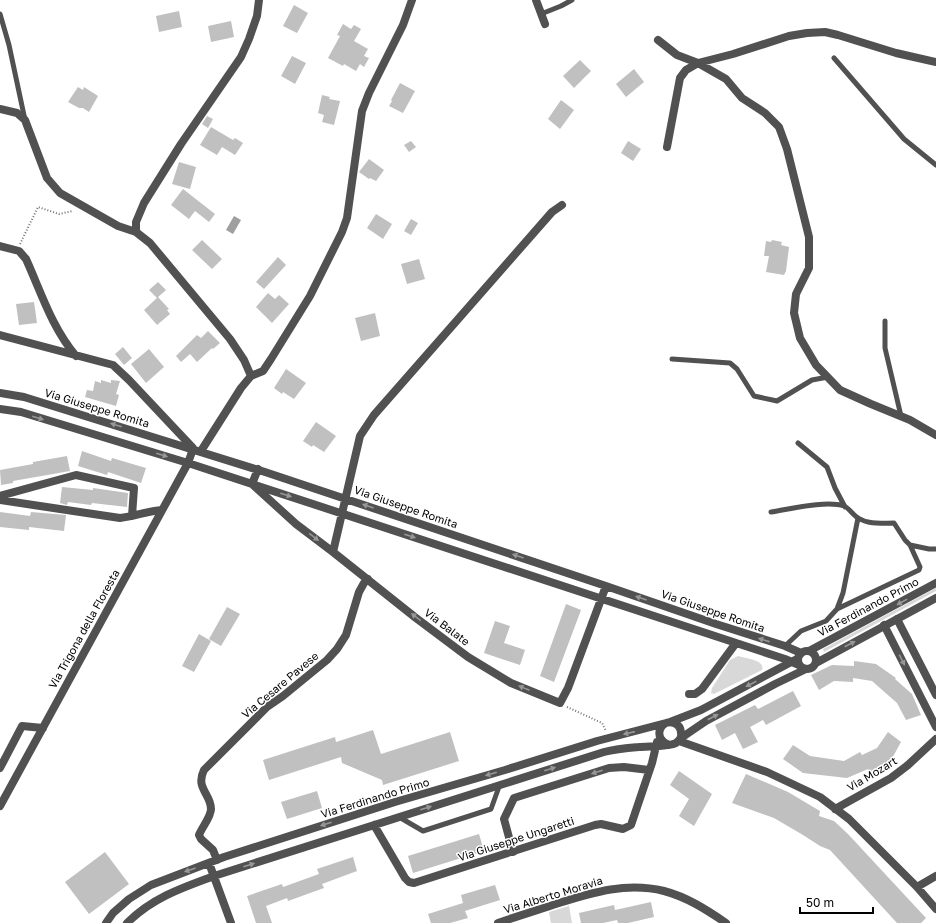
<svg xmlns="http://www.w3.org/2000/svg" width="936" height="923" font-family="'Golos Text',sans-serif">
<style>
.green{fill:#d8d8d8}
.water{fill:#9f9f9f}
.building{fill:#c0c0c0}
.lines{fill:none;stroke-linecap:round;stroke-linejoin:round}
.path{stroke:#737373;stroke-width:2;stroke-dasharray:1 2;stroke-linecap:butt}
.service{stroke:#515151;stroke-width:5}
.minor{stroke:#515151;stroke-width:8}
.tertiary{stroke:#515151;stroke-width:8}
.oneway{fill:#979797}
.labels{text-anchor:middle;stroke-width:3;stroke-linejoin:round;paint-order:stroke}
.street-label{font-size:11px;fill:#000;stroke:#fff}
</style>
<rect width="100%" height="100%" fill="#fff"/>
<path class="green" d="M936 588V591L824 652 823 649Z
M738 656C745 658 766 660 762 670L714 694 711 693 712 688 730 660Z
M569 906 572 923H551L549 912Z"/>
<path class="water" d="M234 216 241 220 233 234 226 230Z"/>
<path class="building" d="M294 5 308 13 297 33 283 26Z
M179 11 182 27 159 32 156 16Z
M231 21 234 37 211 42 208 26Z
M343 24 351 29 354 25 361 29 354 41 368 49 364 56 369 58 364 67 360 64 356 71 344 64 343 66 328 58 340 36 337 35Z
M292 56 306 63 295 84 281 76Z
M580 60 591 71 574 88 563 76Z
M634 69 644 82 626 97 616 84Z
M400 83 415 91 403 113 389 106 392 101 391 100Z
M78 87 83 90 84 87 98 96 89 112 83 108H79L68 102Z
M322 95 330 97 329 99 340 101 334 125 322 122 324 115 318 113Z
M561 100 574 110 560 129 548 119Z
M207 116 213 119 208 128 202 124Z
M211 127 233 140 235 138 243 143 235 155 222 147 217 155 200 145Z
M411 141 416 147 409 152 404 145Z
M628 141 641 149 633 161 621 153Z
M369 159 384 170 376 181 370 178 369 179 359 172Z
M179 162 196 167 190 189 172 184Z
M183 189 215 214 209 222 195 211 189 219 171 205Z
M376 214 392 224 383 239 367 228Z
M411 219 418 223 411 235 404 231Z
M202 240 222 259 212 269 192 250Z
M772 240 782 242 781 245 789 247 786 271 784 275 766 272 769 256H764L766 241 771 242Z
M278 257 286 265 264 289 256 282Z
M419 259 425 279 407 284 401 264Z
M158 282 166 290 157 298 149 290Z
M268 293 275 299 279 295 289 304 272 323 256 307Z
M158 297 169 309 167 310 170 314 157 325 144 310Z
M34 302 37 323 19 325 16 304Z
M375 313 380 336 361 341 355 318Z
M208 331 220 343 213 349 212 348 197 362 190 354 181 362 176 356 197 335 201 338Z
M123 347 132 358 124 365 115 354Z
M149 349 164 367 146 383 131 364Z
M286 369 306 383 294 399 283 392 282 394 274 388Z
M101 380 111 383V380L120 381 116 394 119 395 116 406 85 397 87 390 93 391 95 381 101 383Z
M316 422 336 436 324 452 313 445 312 447 303 441Z
M82 451 111 461 112 458 146 468 141 483 108 472 107 475 78 466Z
M67 456 70 471 13 481V483L1 485 0 470 33 464V462Z
M62 487 93 490V488L128 493 127 507 92 503 91 505 68 502 67 505 60 503Z
M0 512 30 516 31 512 66 515 64 531 29 527V530L0 527Z
M566 604 581 610 554 682 540 676Z
M227 607 240 614 221 646 209 639Z
M495 621 510 626 504 643 525 650 520 665 484 653Z
M199 634 211 641 194 672 182 666Z
M854 661 876 664 896 678 895 679 912 694 921 715 906 720 897 703 872 681 853 678V682L834 681 819 690 811 675 832 665 854 666Z
M793 691 801 706 766 725 763 720 750 727 758 742 743 749 735 733 722 740 715 725 755 705 758 709Z
M373 730 381 754 450 732 459 761 383 785 382 780 342 763 341 757 269 780 263 760 335 737 336 742Z
M888 732 901 742 890 762 869 772 868 769 847 778 803 773 783 759 793 745 810 756 844 761 860 752 862 755 877 748Z
M679 771 712 794 694 826 679 816 689 799 670 785Z
M746 774 788 792 820 811 819 816 834 821 848 834 926 918 921 923H897L830 850 820 846 803 835 774 818 732 803Z
M317 791 322 808 287 819 281 802Z
M479 834 484 851 413 873 408 856Z
M105 852 129 884 89 914 65 882Z
M353 857 357 871 322 884 324 888 288 901 287 898 266 906 272 923H256L247 896 282 884 283 887 319 874 317 869Z
M495 885 500 900 465 911 468 918 450 923H431L428 914 463 903 461 895Z
M651 902 654 917 628 923H618L617 920 603 923H581L579 913 614 905 615 910Z"/>
<g class="lines">
<path class="path" d="M20 244 38 207 59 214 73 211
M567 707 602 723 606 731"/>
<path class="service" d="M0 14 9 45 25 120
M541 14 561 6 572 0
M834 58 904 139 936 165
M885 321V348L901 416
M672 359 730 363 737 369 754 396 777 401 812 380 828 377
M798 443 827 467 835 488 845 507
M771 512C790 509 827 500 844 506 849 508 853 515 858 518 869 525 882 523 894 523L905 540 910 545 920 567 919 570 837 609
M910 545 929 549H936
M785 646 801 631 826 621 837 609 843 593 858 518
M399 817 423 831 491 809 500 784"/>
<path class="minor" d="M536 0 545 24
M658 40 677 55 698 63 726 79 742 98 765 113 779 127 787 149 809 237V268L796 294 794 313 800 338 816 365 840 390 871 404 910 420 936 435
M0 109 17 113 25 120 47 178 60 193 118 226 136 232 150 243 230 339 244 360 251 376
M667 147 680 78 686 70 698 63 733 54 789 36 807 33 825 32 838 35 896 53 936 62
M562 205 552 212 374 415 360 436 333 552 416 618 468 657 511 683 560 703 568 688 606 586
M136 232V222L144 203 181 144 241 57 249 39 257 16 259 0
M0 246 19 251 26 259C41 292 52 328 76 356
M0 335 113 365 129 380 193 448
M0 393 24 397 265 472 606 586 716 624 785 646 801 653
M0 409 21 412 188 463 785 659 799 665
M201 451 241 388 251 376 263 371 271 359 310 296 342 232 347 218 362 111 369 93 403 25 412 0
M258 469 252 484 296 524 333 552
M0 496 76 475 134 488 132 516
M0 500 120 518C135 516 148 511 162 510
M897 619 936 695
M884 625 936 727
M689 694H695L702 689 736 643
M670 722 701 710 795 660
M681 738 706 721 775 684 806 669
M679 741 767 772 820 797 849 819 917 887 936 909
M0 768 22 726 43 728
M0 806 188 463 193 449
M835 809 891 778 908 765 936 739
M374 825 405 878 409 882 414 883 595 825 601 824 623 829 631 825 652 763 657 742
M513 852 504 819 514 798 609 768 624 767 649 770
M217 860 213 850 201 839 199 835C202 827 211 817 211 809 211 794 195 788 204 770L267 707 283 696 327 660 337 649 346 635 359 592 364 583 368 579
M209 863 231 923
M917 887 936 876
M106 923 113 913 129 899 151 885 224 857 395 802 505 770 597 741 666 723
M127 923C152 898 181 888 214 876L604 752C615 749 627 748 639 747 647 746 669 747 676 743 679 741 682 737 681 733 681 729 679 725 674 723 660 718 652 739 669 745
M498 923C518 916 538 910 559 903 594 892 627 882 664 891 687 897 707 910 726 923"/>
<path class="tertiary" d="M798 660a9 9 0 1 1 18 0a9 9 0 1 1-18 0Z
M809 651 936 583
M816 663 936 598"/>
</g>
<defs><path id="oneway-solid" d="M-6-.8H1V-3.2L6.5 0L1 3.2V.8H-6Z"/></defs>
<g class="oneway">
<use href="#oneway-solid" transform="translate(38 418) rotate(17)"/>
<use href="#oneway-solid" transform="translate(116 425) rotate(-163)"/>
<use href="#oneway-solid" transform="translate(162 455) rotate(17)"/>
<use href="#oneway-solid" transform="translate(286 495) rotate(18)"/>
<use href="#oneway-solid" transform="translate(368 506) rotate(-161)"/>
<use href="#oneway-solid" transform="translate(410 536) rotate(18)"/>
<use href="#oneway-solid" transform="translate(314 537) rotate(37)"/>
<use href="#oneway-solid" transform="translate(518 556) rotate(-161)"/>
<use href="#oneway-solid" transform="translate(641 598) rotate(-161)"/>
<use href="#oneway-solid" transform="translate(902 602) rotate(151)"/>
<use href="#oneway-solid" transform="translate(416 617) rotate(-142)"/>
<use href="#oneway-solid" transform="translate(764 640) rotate(-162)"/>
<use href="#oneway-solid" transform="translate(850 644) rotate(-28)"/>
<use href="#oneway-solid" transform="translate(902 660) rotate(63)"/>
<use href="#oneway-solid" transform="translate(751 684) rotate(153)"/>
<use href="#oneway-solid" transform="translate(524 688) rotate(-158)"/>
<use href="#oneway-solid" transform="translate(713 717) rotate(-28)"/>
<use href="#oneway-solid" transform="translate(629 733) rotate(167)"/>
<use href="#oneway-solid" transform="translate(550 769) rotate(-17)"/>
<use href="#oneway-solid" transform="translate(597 772) rotate(163)"/>
<use href="#oneway-solid" transform="translate(491 774) rotate(164)"/>
<use href="#oneway-solid" transform="translate(426 808) rotate(-18)"/>
<use href="#oneway-solid" transform="translate(326 824) rotate(162)"/>
<use href="#oneway-solid" transform="translate(249 865) rotate(-18)"/>
<use href="#oneway-solid" transform="translate(190 870) rotate(161)"/>
</g>
<g class="labels">
<g class="street-label">
<text transform="translate(97 408) rotate(17)" y="4">Via Giuseppe Romita</text>
<text transform="translate(406 507) rotate(19)" y="4">Via Giuseppe Romita</text>
<text transform="translate(868 607) rotate(-28)" y="4">Via Ferdinando Primo</text>
<text transform="translate(713 611) rotate(19)" y="4">Via Giuseppe Romita</text>
<text transform="translate(447 627) rotate(37)" y="4">Via Balate</text>
<text transform="translate(84 629) rotate(-61)" y="4">Via Trigona della Floresta</text>
<text transform="translate(280 685) rotate(-40)" y="4">Via Cesare Pavese</text>
<text transform="translate(872 774) rotate(-31)" y="4">Via Mozart</text>
<text transform="translate(375 798) rotate(-17)" y="4">Via Ferdinando Primo</text>
<text transform="translate(516 839) rotate(-18)" y="4">Via Giuseppe Ungaretti</text>
<text transform="translate(553 895) rotate(-17)" y="4">Via Alberto Moravia</text>
</g>
</g>
<path d="M800 907v6h73v-6" fill="none" stroke="#000000" stroke-width="2"/>
<text x="806" y="907" font-size="12" fill="#000000" stroke="#ffffff" stroke-width="3" paint-order="stroke">50 m</text>
</svg>
